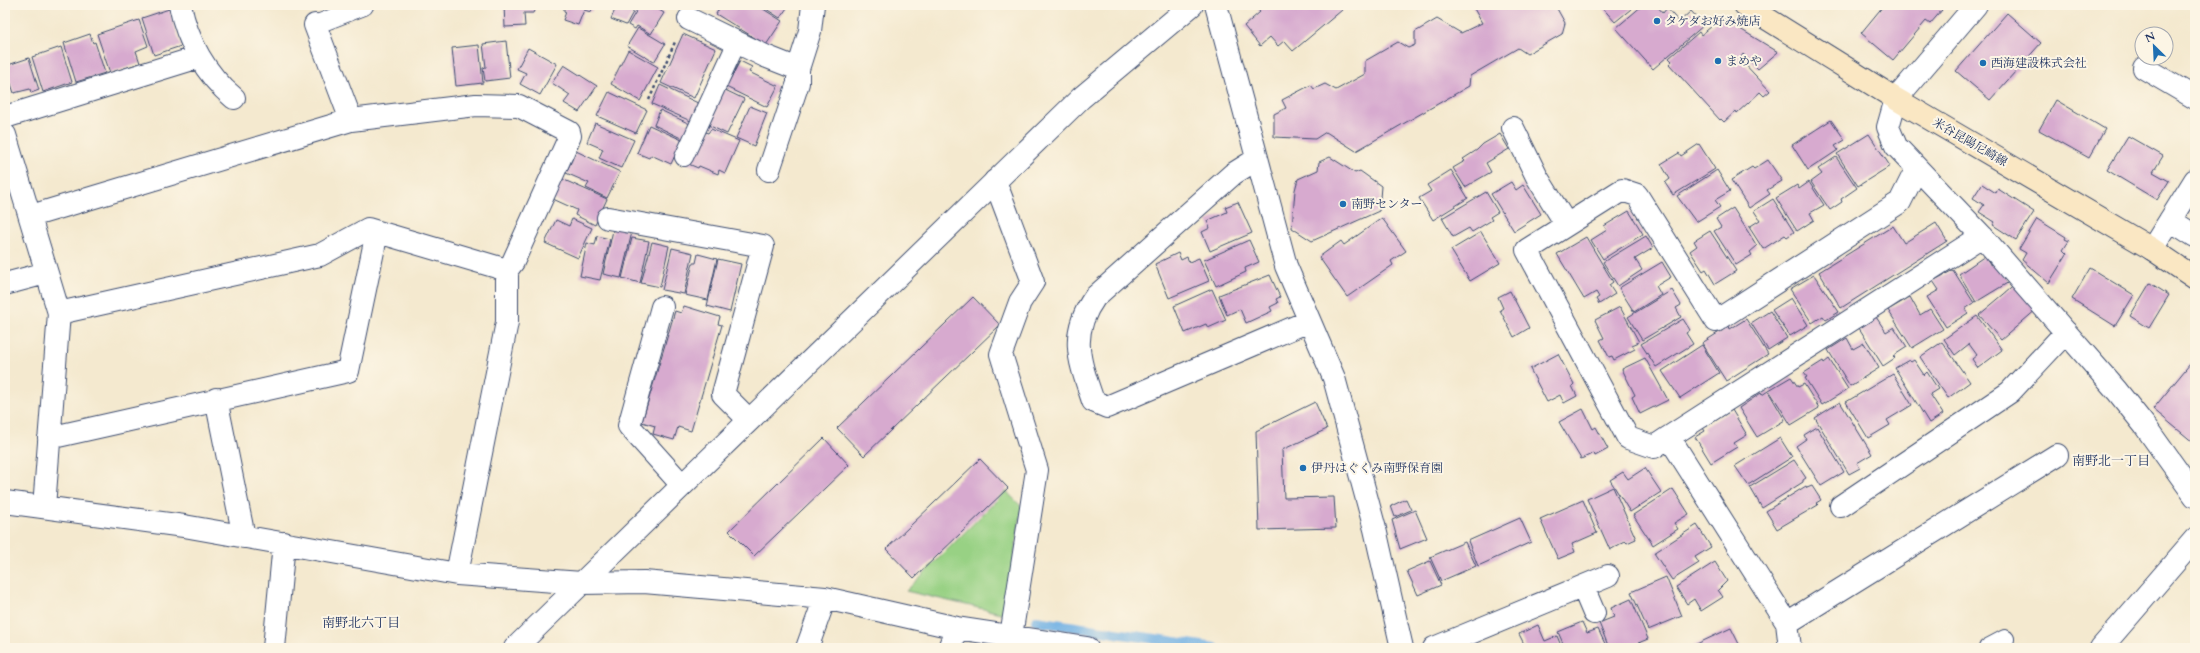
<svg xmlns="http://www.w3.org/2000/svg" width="2200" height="653" font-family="Cardo,'Noto Serif JP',serif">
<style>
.green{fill:#98d184;stroke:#5a8071}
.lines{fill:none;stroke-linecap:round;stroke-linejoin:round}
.stream{stroke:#70b0e4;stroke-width:10}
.building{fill:#d7aacf}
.service-casing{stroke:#3c4b6f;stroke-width:20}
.minor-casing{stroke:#3c4b6f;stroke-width:24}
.tertiary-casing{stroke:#3c4b6f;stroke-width:24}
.secondary-casing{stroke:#3c4b6f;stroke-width:24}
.path{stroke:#3c4b6f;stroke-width:2.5;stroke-dasharray:3 3;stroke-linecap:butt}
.service{stroke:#fff;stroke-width:18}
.minor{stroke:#fff;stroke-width:22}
.tertiary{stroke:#fff;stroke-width:22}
.secondary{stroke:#fae7c3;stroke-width:22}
.poi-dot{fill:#1f6fb2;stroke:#fcf5e5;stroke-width:1.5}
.labels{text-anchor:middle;stroke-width:4;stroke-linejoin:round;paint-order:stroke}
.poi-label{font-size:12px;fill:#1b2f5e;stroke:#fcf5e5;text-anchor:start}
.street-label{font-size:12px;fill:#1b2f5e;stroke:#fcf5e5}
.neighbourhood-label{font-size:13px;fill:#1b2f5e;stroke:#fcf5e5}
</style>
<rect width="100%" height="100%" fill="#fcf5e5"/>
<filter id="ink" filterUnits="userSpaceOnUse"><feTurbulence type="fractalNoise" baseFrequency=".025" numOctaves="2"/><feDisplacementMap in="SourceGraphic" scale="8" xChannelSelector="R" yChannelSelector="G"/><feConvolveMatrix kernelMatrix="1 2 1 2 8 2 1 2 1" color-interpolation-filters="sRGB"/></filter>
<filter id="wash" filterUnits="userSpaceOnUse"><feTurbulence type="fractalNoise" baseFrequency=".012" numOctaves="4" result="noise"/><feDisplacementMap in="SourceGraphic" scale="16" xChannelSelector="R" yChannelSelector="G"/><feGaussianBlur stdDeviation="0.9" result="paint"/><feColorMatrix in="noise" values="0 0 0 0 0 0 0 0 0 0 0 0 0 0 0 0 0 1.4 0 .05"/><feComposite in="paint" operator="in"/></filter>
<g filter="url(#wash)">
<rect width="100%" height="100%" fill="#f4e9cf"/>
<path class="green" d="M1006 491 1022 507 1005 614 906 591Z"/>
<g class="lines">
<path class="stream" d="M1036 621 1215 648"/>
</g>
<g id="blocks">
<path class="building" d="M129 5H146V6L130 9Z
M504 5H537L533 13H524L525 26 505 27Z
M564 5H593L591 12 584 10 578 25 563 20 566 12 564 11Z
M617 5H637L626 25 611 19Z
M640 5H651L664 13 651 34 637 26 635 29 628 25Z
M721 5H757L782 21 766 45 716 14Z
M760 5H789L780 18Z
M1254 5H1348L1293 51 1284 41 1278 46 1270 37 1260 46 1244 26 1260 12Z
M1472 5H1555L1565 23 1562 34 1527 54 1518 48 1470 76 1469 86 1356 151 1326 132 1315 139 1274 137V114L1286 108 1282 100 1311 85 1314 89 1325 84 1336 90 1365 74V61L1398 42 1408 48 1415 45V32L1437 19 1461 33 1482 23Z
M1600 5H1636L1615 22Z
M1643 5H1656L1663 13 1667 8 1679 22 1691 11 1704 25 1653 69 1616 28Z
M1884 5H1936L1942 10 1930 24 1926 21 1893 60 1861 33Z
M169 9 181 46 154 55 142 18Z
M2007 13 2041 43 1990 100 1956 71Z
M1722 18 1778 52 1758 69 1743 54 1740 59 1770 91 1764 96 1760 92 1737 113 1736 111 1724 122 1721 119 1720 120 1669 64 1672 61 1669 58 1699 32 1701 35Z
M139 20 148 46 136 51 140 63 110 73 97 34Z
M638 28 665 44 654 62 627 46Z
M90 34 93 43 95 42 105 73 76 82 64 43Z
M683 34 716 49 694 98 661 83Z
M506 41 510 78 485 81 483 68 486 67 483 44Z
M479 45 483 83 456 86 452 48Z
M61 47 72 82 43 92 32 57Z
M528 48 557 64 540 95 520 84 526 73 517 69Z
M628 50 658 67 640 101 611 84Z
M29 58 39 90 31 93 30 89 14 93 5 66Z
M740 61 752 67 749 72 778 86 767 107 726 87Z
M564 65 597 86 579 112 564 103 570 95 552 83Z
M660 85 700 104 693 122 652 104Z
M721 88 744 99 727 134 704 123Z
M609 92 647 110 636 133 597 116Z
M2056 100 2105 129 2089 158 2039 130Z
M750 106 767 113 754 146 736 138Z
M660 110 690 124 683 139 654 125Z
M1831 120 1845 140 1835 146 1838 150 1808 170 1792 145Z
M595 123 634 140 621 168 599 158 603 149 587 142Z
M649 125 682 140 671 164 651 155 649 158 637 153Z
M711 129 739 141 725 173 719 170 718 174 699 166 698 168 686 163 701 130 708 133Z
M1500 134 1509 149 1486 163 1491 172 1465 187 1453 168 1465 161 1463 159 1477 150 1483 144Z
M1869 134 1890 166 1858 186 1837 154Z
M2128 136 2163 156 2153 172 2169 181 2157 200 2107 170Z
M1699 144 1715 169 1673 195 1665 183 1670 179 1661 164 1679 153 1681 156Z
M576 151 620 172 607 198 586 188 589 183 566 173Z
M1330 157 1355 173 1360 171 1381 186 1379 211 1312 241 1292 228 1295 190 1298 179 1318 170 1319 162Z
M1836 157 1857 188 1841 199 1842 202 1830 210 1811 182 1822 174 1818 169Z
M1768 160 1782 181 1767 190 1770 194 1749 208 1731 180 1752 167 1754 169Z
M1451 170 1468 198 1433 220 1419 198 1431 191 1427 185Z
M1717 170 1730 191 1715 200 1720 207 1696 222 1677 196Z
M562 179 607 199 595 225 575 215 577 210 553 199Z
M1511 182 1516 190 1523 185 1541 214 1514 231 1491 194Z
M1809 182 1824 205 1810 213 1814 220 1797 231 1776 198 1797 185 1799 189Z
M1982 184 1996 193 1998 189 2034 212 2016 240 1993 225 1995 222 1979 212 1984 205 1973 198Z
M1486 192 1498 212 1490 217 1492 220 1472 232 1469 228 1453 237 1442 218Z
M1773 199 1794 232 1787 237 1785 235 1763 249 1749 227 1760 220 1754 211Z
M1238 202 1252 233 1210 251 1202 232 1210 228 1207 221 1227 212 1225 207Z
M1733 208 1757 246 1750 252 1752 255 1736 265 1714 231 1721 227 1716 219Z
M1629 211 1643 234 1603 259 1591 240 1607 230 1604 226Z
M1382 218 1406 251 1391 261 1393 265 1347 297 1319 257 1341 241 1344 245Z
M572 219 592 228 578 258 545 243 556 220 569 226Z
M2037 219 2066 237 2065 239 2069 241 2063 250 2067 254 2049 283 2022 260 2026 253 2019 249Z
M1936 223 1947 241 1841 308 1819 272 1893 226 1904 243Z
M614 226 632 232 621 278 603 274Z
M1710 231 1736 271 1715 284 1706 269 1703 271 1690 251 1697 246 1694 241Z
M1481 232 1500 263 1470 281 1451 250Z
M597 236 610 239 600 280 580 276 587 243 595 245Z
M1646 236 1653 248 1635 259 1642 270 1618 286 1603 262Z
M1586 237 1613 282 1609 285 1615 294 1599 304 1596 299 1599 297 1596 292 1584 299 1557 254Z
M632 238 649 241 640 283 622 278Z
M1249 240 1259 262 1245 268 1246 272 1216 286 1204 260Z
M652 242 669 246 660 287 641 283Z
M672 248 693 253 684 294 662 290Z
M1178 253 1181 260 1187 257 1189 262 1199 258 1209 281 1169 298 1155 264Z
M698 254 717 259 708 300 685 295 693 263H696Z
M1985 256 1990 264 1994 262 2009 282 1976 302 1959 274Z
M718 259 741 264 730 312 707 306Z
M1662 262 1671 277 1656 286 1661 295 1634 312 1619 288Z
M2090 268 2134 295 2115 326 2072 299Z
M1953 270 1974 303 1965 309 1968 313 1946 327 1927 297 1939 290 1933 281Z
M1270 275 1280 297 1276 299 1278 303 1270 307 1272 311 1246 323 1240 309 1227 315 1219 295Z
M1814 275 1839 312 1826 320 1823 316 1812 323 1790 289Z
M2150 283 2169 295 2149 328 2130 316Z
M2016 284 2037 309 2001 340 1979 315Z
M1212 289 1226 320 1208 328 1206 324 1185 333 1174 306Z
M1672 290 1681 305 1676 308 1681 317 1642 340 1628 317Z
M1510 291 1529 328 1514 337 1500 310 1503 308 1498 297Z
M973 297 1000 325 864 456 837 428Z
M1910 297 1920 315 1930 309 1943 329 1912 348 1888 310Z
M1791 298 1808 325 1790 336 1772 310Z
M684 306 720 317 718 324 722 325 691 431 678 427 674 440 653 434 655 426 642 422 675 311 681 313Z
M1620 307 1639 342 1632 345 1635 349 1614 360 1612 356 1609 357 1600 340 1604 338 1595 320Z
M1770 311 1787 338 1768 350 1751 323Z
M1977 316 2002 350 1978 368 1972 359 1977 355 1969 344 1955 355 1944 339Z
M1876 317 1886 332 1894 327 1907 347 1893 356 1895 358 1883 366 1859 328Z
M1683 319 1690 330 1686 333 1693 344 1656 367 1641 344Z
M1746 319 1768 354 1726 381 1702 343 1729 326 1730 329Z
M1847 338 1853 349 1864 343 1879 368 1850 386 1828 350Z
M1942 342 1970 382 1948 398 1920 357Z
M1702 345 1719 373 1680 398 1662 371Z
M1558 354 1574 384 1572 386 1577 396 1564 403 1560 395 1547 402 1530 369Z
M1645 358 1668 400 1640 414 1632 397 1635 395 1622 369Z
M1829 359 1848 389 1822 405 1805 378 1807 377 1804 373 1823 361 1824 363Z
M1909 360 1911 362 1914 360 1924 375 1927 372 1938 389 1930 394 1943 414 1929 423 1895 368Z
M2190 364 2195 368 2194 443 2153 409Z
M1893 374 1912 405 1887 420 1890 425 1868 438 1846 402Z
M1791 377 1798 387 1804 384 1819 408 1791 425 1769 390Z
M1768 391 1785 420 1757 437 1739 408 1761 393 1762 395Z
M1315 402 1327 429 1282 450 1284 498 1334 497 1336 528 1259 530 1256 431Z
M1840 402 1872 454 1857 463 1860 468 1849 474 1815 418Z
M1583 409 1593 429 1596 427 1608 449 1595 456 1594 453 1581 459 1559 422Z
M1732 410 1747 435 1734 443 1737 447 1711 463 1695 437 1705 431 1703 428Z
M1817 427 1844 472 1821 486 1796 446 1806 439 1804 435Z
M824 438 849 465 754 556 729 531Z
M1780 438 1792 457 1748 485 1735 466Z
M980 459 1008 488 914 578 886 549Z
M1794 460 1806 478 1803 480V482L1762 508 1750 487Z
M1645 468 1661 492 1630 512 1610 480 1623 472 1628 479Z
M1806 486 1807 488 1812 486 1821 500 1816 503 1818 505 1777 529 1766 511Z
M1613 487 1636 539 1627 543 1625 541 1610 550 1587 499Z
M1673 489 1689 514 1674 523 1678 529 1653 545 1633 515Z
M1406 499 1411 510 1395 517 1391 506Z
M1583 500 1597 533 1572 544 1575 552 1558 559 1540 519Z
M1415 510 1427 538 1400 549 1392 520Z
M1520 518 1531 542 1478 566 1468 541Z
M1697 525 1711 547 1695 557 1699 563 1672 580 1654 553Z
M1465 542 1476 566 1441 581 1430 557Z
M1430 561 1441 585 1418 595 1407 571Z
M1715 562 1727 581 1718 590 1723 597 1701 611 1694 599 1687 604 1676 587Z
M1666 577 1682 616 1648 630 1631 592Z
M1631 599 1648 639 1626 648H1609L1599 623 1614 617 1611 608Z
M1582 622 1587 633 1598 629 1607 648H1565L1558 632Z
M1538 625 1545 641 1557 636 1562 648H1526L1519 634Z
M1731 628 1741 648H1688Z"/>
</g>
</g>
<g filter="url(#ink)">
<use href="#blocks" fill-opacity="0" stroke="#3c4b6f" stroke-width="1"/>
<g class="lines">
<defs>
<path id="service" d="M315 25 364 6
M684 157 737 42
M1988 648 2005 639"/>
<path id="minor" d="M180 5C187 41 206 75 234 98
M1216 5 1286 266 1334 378 1375 529 1402 648
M689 19 765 56 798 69
M315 25 351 120
M2144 68 2195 98
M5 117 199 57
M1513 128 1537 177 1566 224
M5 135 59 313 44 507
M1257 159 1233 174 1095 297C1068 335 1080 362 1093 401L1107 407 1309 321
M1917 168 1982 236
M769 170 798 83V69L810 31 813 5
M995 181 1033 282 1020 302 1001 354 1037 470 1011 636
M31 216 351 120 476 105 519 106 569 132 570 136 513 262 507 270V322L457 574
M608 218 763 246 723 394 749 420
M2170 220 2195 236
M2152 249 2195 180
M5 284 46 273
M662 307 629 426 682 485
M59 313 320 255 368 229 507 270
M216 399 244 537
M1669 437 1654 447 1628 438 1527 250 1622 190 1637 195 1716 321 1900 202 1917 168 1896 146 1888 127 1896 99 1976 5
M49 438 348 371 377 232
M5 502 184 526 457 574 582 583 644 582 825 598 957 628 1087 648
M1841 506 2010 392 2066 332
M1583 587 1594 613
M1787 623 2057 455
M274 648 284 543
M807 648 825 598
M949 648 957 628
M1434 648 1608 576
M1790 648 1787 623 1669 437 1982 236 2117 391 2145 426 2195 496
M2101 648 2195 539"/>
<path id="tertiary" d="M515 648 1081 98 1192 5"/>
<path id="secondary" d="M1745 5 1896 99 2152 249 2195 278"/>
</defs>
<use href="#service" class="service-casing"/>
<use href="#minor" class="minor-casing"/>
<use href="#tertiary" class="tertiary-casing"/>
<use href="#secondary" class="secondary-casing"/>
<path class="path" d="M649 100 675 42"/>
<use href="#service" class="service"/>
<use href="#minor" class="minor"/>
<use href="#tertiary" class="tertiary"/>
<use href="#secondary" class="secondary"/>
</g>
</g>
<g class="poi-dot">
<circle cx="1657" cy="21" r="4"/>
<circle cx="1718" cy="61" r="4"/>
<circle cx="1983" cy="63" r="4"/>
<circle cx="1343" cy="204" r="4"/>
<circle cx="1303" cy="468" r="4"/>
</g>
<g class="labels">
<g class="poi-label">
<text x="1665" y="25">タケダお好み焼店</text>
<text x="1726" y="65">まめや</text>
<text x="1991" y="67">西海建設株式会社</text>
<text x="1351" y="208">南野センター</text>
<text x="1311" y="472">伊丹はぐくみ南野保育園</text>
</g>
<g class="street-label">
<text transform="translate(1970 142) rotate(30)" y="4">米谷昆陽尼崎線</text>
</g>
<g class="neighbourhood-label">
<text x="2111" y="465">南野北一丁目</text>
<text x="361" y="627">南野北六丁目</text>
</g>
</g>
<rect width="2200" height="653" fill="none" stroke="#fcf5e5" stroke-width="20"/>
<g transform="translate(2154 46) rotate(336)"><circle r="19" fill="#fcf5e5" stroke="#a2a6af"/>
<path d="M0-3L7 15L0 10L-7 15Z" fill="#1f6fb2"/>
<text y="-6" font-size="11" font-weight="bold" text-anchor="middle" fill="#1b2f5e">N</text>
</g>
</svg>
